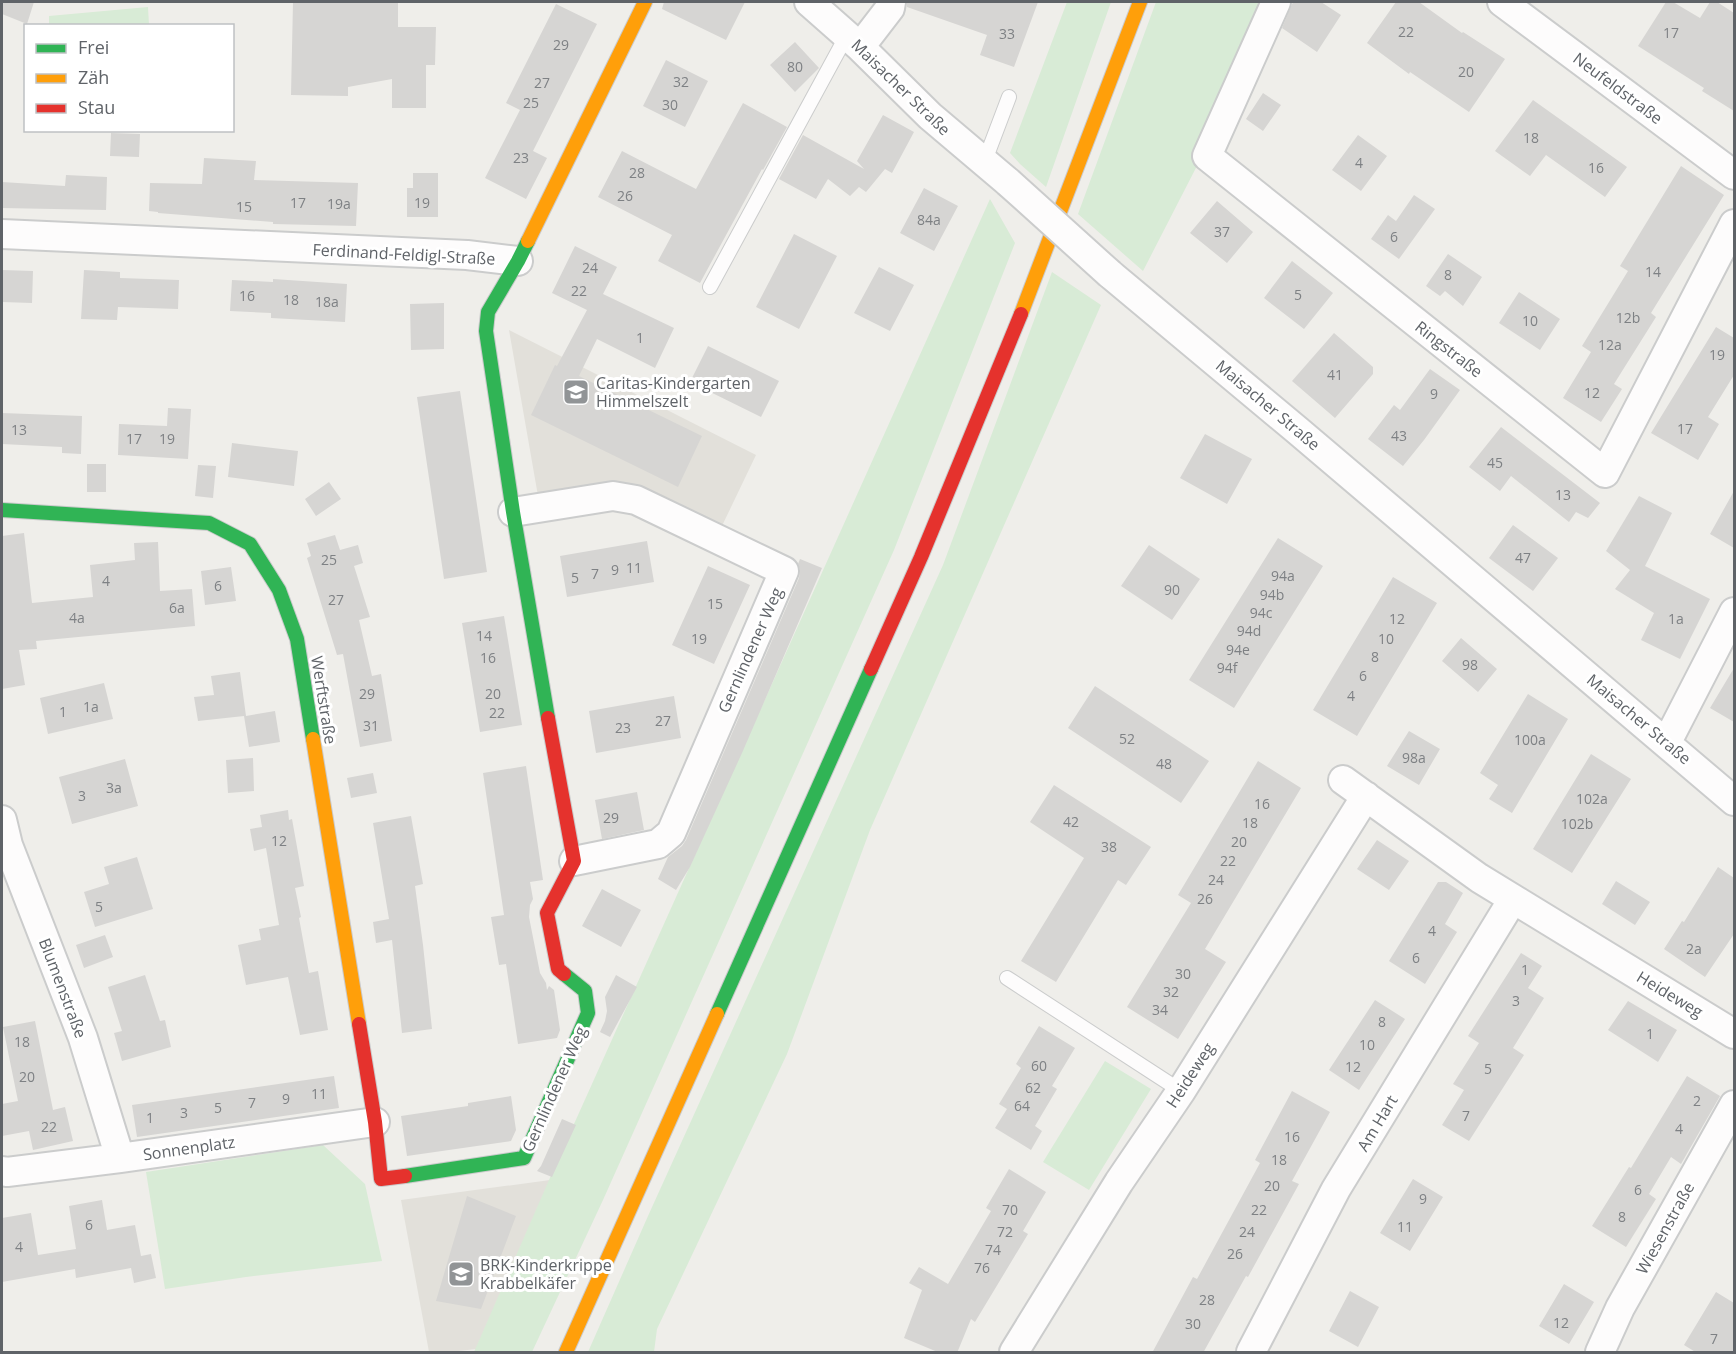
<svg xmlns="http://www.w3.org/2000/svg" width="1736" height="1354" font-family="'Open Sans',sans-serif">
<style>
.education{fill:#e2e0da}
.green{fill:#d8ebd6}
.building{fill:#d6d5d3}
.lines{fill:none;stroke-linecap:round;stroke-linejoin:round}
.lane-casing{stroke:#cbcccc;stroke-width:16}
.street-casing{stroke:#cbcccc;stroke-width:32}
.fast-casing{stroke:#cacacb;stroke-width:16}
.slow-casing{stroke:#cacacb;stroke-width:16}
.jam-casing{stroke:#cacacb;stroke-width:16}
.lane{stroke:#fdfcfc;stroke-width:14}
.street{stroke:#fdfcfc;stroke-width:28}
.fast{stroke:#30b455;stroke-width:14}
.slow{stroke:#ff9f0a;stroke-width:14}
.jam{stroke:#e5322d;stroke-width:14}
.street-bridge-casing{stroke:#cbcccc;stroke-width:32;stroke-linecap:butt}
.street-bridge{stroke:#fdfcfc;stroke-width:28}
.labels{text-anchor:middle;stroke-width:6;stroke-linejoin:round;paint-order:stroke}
.number-label{font-size:14px;fill:#7e8184}
.street-label{font-size:16px;fill:#5f6368;stroke:#fff}
.poi-label{font-size:16px;fill:#5f6368;stroke:#fff;text-anchor:start}
</style>
<rect width="100%" height="100%" fill="#efeeea"/>
<path class="education" d="M509 330 756 455 721 528 538 496Z
M550 1180 476 1349 450 1352H429L401 1200Z"/>
<path class="green" d="M1067 2H1111L1046 187 1020 164 1010 153Z
M1156 2H1268L1200 160 1143 271 1078 214Z
M148 7 149 25H49V16Z
M990 199 1015 243 894 550 603 1200 532 1352H474L556 1164Z
M1052 272 1101 305 870 830 787 1054 657 1329 654 1352H588L648 1216 943 565Z
M1105 1061 1151 1089 1089 1190 1043 1162Z
M323 1145 365 1184 382 1261 246 1277 165 1289 146 1172Z"/>
<path class="building" d="M2 2H34L27 24 2 14Z
M293 2H398V27H436L435 65H426V108H392V79L348 87V96L291 95Z
M664 2H745L726 40 662 9Z
M907 2H1038L1014 67 980 55 987 35 907 7Z
M1293 2H1321L1341 15 1317 52 1282 28Z
M1396 2H1419L1462 33 1463 32 1505 59 1469 112 1410 72 1409 74 1367 43Z
M1666 2H1673L1700 18 1710 2H1717L1734 13V111L1702 91 1704 88 1638 46Z
M556 4 597 24 533 151 547 158 526 199 485 178 520 110 506 103Z
M795 42 819 68 795 92 770 65Z
M666 60 708 81 685 127 643 106Z
M1263 93 1281 105 1263 131 1246 119Z
M1533 100 1627 167 1605 197 1546 155 1530 176 1495 151Z
M743 103 787 127 763 170 762 169 700 283 658 261 672 235 598 197 622 151 696 189Z
M883 115 914 132 892 173 885 169 866 192 859 187 850 196 828 179 816 199 779 179 803 135 864 169 857 161Z
M111 133 140 134 139 157 110 156Z
M1358 135 1387 156 1361 191 1332 170Z
M204 158 256 161 254 180 358 183 356 226 273 224V222L158 213V212L149 211 150 183 202 184Z
M1681 166 1724 195 1651 313 1656 317 1614 384 1622 389 1601 422 1563 398 1591 352 1582 346 1628 271 1620 266Z
M413 173H438V217H407V188H413Z
M66 175 107 177 106 210 2 208V182L65 186Z
M924 188 958 206 934 251 900 233Z
M1414 195 1435 209 1399 259 1371 239 1388 215 1396 221Z
M1217 201 1253 232 1227 263 1190 233Z
M794 234 837 256 799 329 756 307Z
M575 246 617 267 603 294 674 328 655 368 597 339 579 376 702 436 678 487 531 415 555 365 557 366 587 310 552 293Z
M1448 254 1482 277 1463 306 1445 291 1440 296 1426 286Z
M1292 261 1333 293 1304 329 1264 298Z
M879 267 914 285 890 331 854 313Z
M2 270 33 271 32 303 2 302Z
M84 270 120 272V278L179 280 178 309 118 307 117 320 81 319Z
M273 279 347 284 345 322 271 318V313L230 311 232 280 273 282Z
M1519 292 1560 319 1540 350 1499 323Z
M444 303V349L411 350 410 304Z
M1716 327 1734 338V375L1708 417 1719 424 1698 460 1651 433Z
M1334 333 1373 367V374L1335 418 1292 381Z
M708 346 779 381 761 417 690 382Z
M1430 369 1460 390 1424 440 1403 466 1368 439 1394 405 1400 410Z
M460 391 487 572 444 579 417 397Z
M168 408 191 409 188 459 118 455 119 424 167 426Z
M2 413 82 416 81 454 62 453V447L2 444Z
M1501 427 1600 503 1588 518 1576 512 1569 522 1511 476 1500 491 1469 467Z
M1205 434 1252 459 1227 504 1180 478Z
M232 443 298 451 294 486 228 477Z
M87 464H106V492H87Z
M198 465 216 466 213 498 195 496Z
M329 482 341 499 316 516 305 499Z
M1734 491V548L1710 534Z
M1639 496 1672 513 1645 566 1710 599 1680 659 1641 640 1654 613 1615 589 1630 570 1606 551Z
M1513 525 1558 558 1533 591 1489 558Z
M24 533 32 603 93 597 90 565 135 560 134 543 158 542 160 591 192 589 195 626 36 641 37 649 19 650 25 685 2 689V536Z
M335 535 340 550 358 545 363 563 354 566 370 617 359 620 372 676 381 674 392 741 360 747 343 654 337 655 307 558 311 556 307 543Z
M1278 538 1323 566 1234 708 1189 680Z
M647 541 654 582 567 597 560 556Z
M1149 545 1200 579 1172 620 1121 586Z
M800 559 822 568 742 753 690 867 676 890 658 879 668 857 682 846 686 840 799 578 800 570 798 564Z
M708 566 750 585 714 664 672 645Z
M231 567 236 601 205 605 201 571Z
M1393 577 1437 603 1357 736 1313 710Z
M504 616 522 725 480 732 462 623Z
M1461 638 1497 669 1478 692 1442 661Z
M1734 668V722L1710 708Z
M240 672 246 716 275 711 280 742 249 747 244 716 198 721 194 697 214 695 211 676Z
M104 683 113 719 48 734 40 698Z
M1095 686 1209 761 1181 803 1068 728Z
M1528 694 1568 719 1512 813 1489 799 1498 785 1480 773Z
M674 696 681 738 596 753 589 711Z
M1409 731 1440 749 1419 785 1387 766Z
M1591 754 1631 779 1572 873 1533 849Z
M253 758 254 791 228 793 226 760Z
M125 759 138 806 72 824 59 777Z
M1258 761 1301 788 1205 949 1226 962 1178 1039 1127 1007 1191 903 1178 895Z
M526 766 543 880 530 882 533 899 530 905 529 917 540 973 546 983 547 990 549 986 554 990 560 1030 557 1038 518 1044 506 964 499 965 491 917 504 915 483 773Z
M373 773 377 793 351 798 347 778Z
M1054 785 1151 847 1126 885 1118 880 1056 982 1021 961 1084 858 1030 822Z
M637 792 644 830 602 839 595 800Z
M288 810 289 820 292 819 304 886 295 888 301 917 299 918 309 973 318 971 328 1030 300 1035 288 977 246 985 238 945 261 940 259 929 279 925 266 848 254 851 250 829 262 827 260 815Z
M411 816 423 884 415 886 423 945 432 1029 402 1033 392 940 376 943 373 922 389 919 373 823Z
M1377 840 1409 861 1389 890 1357 869Z
M137 857 153 909 95 927 84 892 109 884 104 867Z
M1718 867 1734 878V934L1705 977 1664 949 1682 921 1684 922Z
M1616 881 1650 902 1635 925 1602 904Z
M1438 882H1446L1463 893 1445 924 1457 932 1425 984 1389 961Z
M602 889 641 910 621 947 582 926Z
M105 935 113 957 84 968 76 945Z
M1521 953 1542 966 1528 988 1544 998 1513 1048 1524 1055 1469 1141 1442 1125 1464 1090 1453 1084 1479 1043 1468 1036Z
M145 975 160 1021 165 1020 171 1047 122 1061 114 1033 122 1031 108 987Z
M616 975 637 987 610 1037 600 1032 605 1021 607 1011 605 997Z
M1375 1000 1405 1019 1359 1090 1329 1070Z
M1628 1001 1677 1030 1658 1062 1608 1030Z
M35 1021 53 1110 65 1107 73 1141 33 1150 29 1131 2 1136V1104L18 1101 3 1027Z
M1039 1026 1075 1048 1052 1086 1057 1089 1035 1126 1042 1131 1031 1150 995 1128 1007 1109 999 1104 1021 1068 1016 1064Z
M334 1076 339 1108 137 1137 132 1105Z
M1687 1076 1720 1096 1681 1164 1671 1157 1649 1194 1656 1199 1626 1247 1592 1226 1629 1167 1631 1168Z
M1292 1091 1330 1112 1292 1181 1299 1184 1248 1277 1246 1276 1203 1353H1152L1193 1277 1197 1279 1260 1163 1255 1160Z
M511 1096 516 1130 511 1141 407 1156 401 1116 468 1106V1103Z
M562 1119 576 1125 552 1177 537 1171 541 1166Z
M1009 1169 1046 1192 1023 1231 1028 1234 975 1322 971 1319 957 1353H940L904 1338 922 1290 909 1283 919 1267 948 1284 991 1211 986 1208Z
M1413 1179 1443 1197 1410 1251 1380 1233Z
M467 1196 516 1216 481 1309 436 1301Z
M102 1200 107 1230 135 1225 141 1256 151 1254 156 1278 134 1283 131 1268 76 1278 75 1269 2 1282V1218L31 1213 38 1255 76 1249 69 1206Z
M1564 1284 1594 1302 1569 1344 1539 1326Z
M1350 1291 1379 1307 1358 1347 1329 1331Z
M1716 1292 1734 1303V1353H1697L1684 1345Z"/>
<g class="lines">
<defs>
<path id="lane" d="M984 163 1009 97
M710 287 847 35
M1007 978 1181 1091"/>
<path id="street" d="M809 2 860 47 930 116 1008 182
M1276 2 1207 156 1605 473 1734 224
M1502 2 1734 175
M860 47 890 8 891 2
M2 234 467 255 518 261
M1110 274 1297 430 1734 801
M513 512 613 496 636 500 784 571 671 833 658 844 574 861
M1667 742 1734 612
M1343 780 1479 878 1734 1034
M2 820 8 845 83 1038 120 1158
M2 1171 7 1172 120 1158 375 1122
M1014 1352 1119 1182 1181 1091 1366 796
M1251 1352 1336 1189 1513 899
M1600 1352 1620 1308 1734 1105"/>
<path id="fast" d="M528 241 518 261 488 312 486 331 513 512 548 718
M2 510 209 523 250 544 279 590 297 639 313 739
M717 1014 871 669
M405 1176 524 1158 588 1013 585 991 564 974"/>
<path id="slow" d="M528 241 645 2
M1021 314 1140 2
M313 739 359 1024
M566 1352 717 1014"/>
<path id="jam" d="M871 669 921 557 1021 314
M548 718 574 861 547 913 558 969 564 974
M359 1024 375 1122 381 1179 405 1176"/>
</defs>
<use href="#lane" class="lane-casing"/>
<use href="#street" class="street-casing"/>
<use href="#fast" class="fast-casing"/>
<use href="#slow" class="slow-casing"/>
<use href="#jam" class="jam-casing"/>
<use href="#lane" class="lane"/>
<use href="#street" class="street"/>
<use href="#fast" class="fast"/>
<use href="#slow" class="slow"/>
<use href="#jam" class="jam"/>
<defs>
<path id="street-bridge" d="M1008 182 1110 274"/>
</defs>
<use href="#street-bridge" class="street-bridge-casing"/>
<use href="#street-bridge" class="street-bridge"/>
</g>
<defs>
<symbol id="school-square" viewBox="-11 -11 22 22"><rect x="-9" y="-9" width="18" height="18" rx="4" fill="#919496" stroke="#fff"/><path d="M0-5L7-2L0 1L-7-2ZM-4 1L0 2.5L4 1V4Q0 6-4 4Z" fill="#fff"/></symbol>
</defs>
<g fill-rule="evenodd">
<use href="#school-square" x="561" y="377" width="30" height="30"/>
<use href="#school-square" x="446" y="1259" width="30" height="30"/>
</g>
<g class="labels">
<g class="number-label">
<text x="1406" y="37">22</text>
<text x="1671" y="38">17</text>
<text x="1007" y="39">33</text>
<text x="561" y="50">29</text>
<text x="795" y="72">80</text>
<text x="1466" y="77">20</text>
<text x="681" y="87">32</text>
<text x="542" y="88">27</text>
<text x="531" y="108">25</text>
<text x="670" y="110">30</text>
<text x="1531" y="143">18</text>
<text x="521" y="163">23</text>
<text x="1359" y="168">4</text>
<text x="1596" y="173">16</text>
<text x="637" y="178">28</text>
<text x="625" y="201">26</text>
<text x="298" y="208">17</text>
<text x="422" y="208">19</text>
<text x="339" y="209">19a</text>
<text x="244" y="212">15</text>
<text x="929" y="225">84a</text>
<text x="1222" y="237">37</text>
<text x="1394" y="242">6</text>
<text x="590" y="273">24</text>
<text x="1653" y="277">14</text>
<text x="1448" y="280">8</text>
<text x="579" y="296">22</text>
<text x="1298" y="300">5</text>
<text x="247" y="301">16</text>
<text x="291" y="305">18</text>
<text x="327" y="307">18a</text>
<text x="1628" y="323">12b</text>
<text x="1530" y="326">10</text>
<text x="640" y="343">1</text>
<text x="1610" y="350">12a</text>
<text x="1717" y="360">19</text>
<text x="1335" y="380">41</text>
<text x="1592" y="398">12</text>
<text x="1434" y="399">9</text>
<text x="1685" y="434">17</text>
<text x="19" y="435">13</text>
<text x="1399" y="441">43</text>
<text x="134" y="444">17</text>
<text x="167" y="444">19</text>
<text x="1495" y="468">45</text>
<text x="1563" y="500">13</text>
<text x="1523" y="563">47</text>
<text x="329" y="565">25</text>
<text x="634" y="573">11</text>
<text x="615" y="575">9</text>
<text x="595" y="579">7</text>
<text x="1283" y="581">94a</text>
<text x="575" y="583">5</text>
<text x="106" y="586">4</text>
<text x="218" y="591">6</text>
<text x="1172" y="595">90</text>
<text x="1272" y="600">94b</text>
<text x="336" y="605">27</text>
<text x="715" y="609">15</text>
<text x="177" y="613">6a</text>
<text x="1261" y="618">94c</text>
<text x="77" y="623">4a</text>
<text x="1397" y="624">12</text>
<text x="1676" y="624">1a</text>
<text x="1249" y="636">94d</text>
<text x="484" y="641">14</text>
<text x="699" y="644">19</text>
<text x="1386" y="644">10</text>
<text x="1238" y="655">94e</text>
<text x="1375" y="662">8</text>
<text x="488" y="663">16</text>
<text x="1470" y="670">98</text>
<text x="1227" y="673">94f</text>
<text x="1363" y="681">6</text>
<text x="367" y="699">29</text>
<text x="493" y="699">20</text>
<text x="1351" y="701">4</text>
<text x="91" y="712">1a</text>
<text x="63" y="717">1</text>
<text x="497" y="718">22</text>
<text x="663" y="726">27</text>
<text x="371" y="731">31</text>
<text x="623" y="733">23</text>
<text x="1127" y="744">52</text>
<text x="1530" y="745">100a</text>
<text x="1414" y="763">98a</text>
<text x="1164" y="769">48</text>
<text x="114" y="793">3a</text>
<text x="82" y="801">3</text>
<text x="1592" y="804">102a</text>
<text x="1262" y="809">16</text>
<text x="611" y="823">29</text>
<text x="1071" y="827">42</text>
<text x="1250" y="828">18</text>
<text x="1577" y="829">102b</text>
<text x="279" y="846">12</text>
<text x="1239" y="847">20</text>
<text x="1109" y="852">38</text>
<text x="1228" y="866">22</text>
<text x="1216" y="885">24</text>
<text x="1205" y="904">26</text>
<text x="99" y="912">5</text>
<text x="1432" y="936">4</text>
<text x="1694" y="954">2a</text>
<text x="1416" y="963">6</text>
<text x="1525" y="975">1</text>
<text x="1183" y="979">30</text>
<text x="1171" y="997">32</text>
<text x="1516" y="1006">3</text>
<text x="1160" y="1015">34</text>
<text x="1382" y="1027">8</text>
<text x="1650" y="1039">1</text>
<text x="22" y="1047">18</text>
<text x="1367" y="1050">10</text>
<text x="1039" y="1071">60</text>
<text x="1353" y="1072">12</text>
<text x="1488" y="1074">5</text>
<text x="27" y="1082">20</text>
<text x="1033" y="1093">62</text>
<text x="319" y="1099">11</text>
<text x="286" y="1104">9</text>
<text x="1697" y="1106">2</text>
<text x="252" y="1108">7</text>
<text x="1022" y="1111">64</text>
<text x="218" y="1113">5</text>
<text x="184" y="1118">3</text>
<text x="1466" y="1121">7</text>
<text x="150" y="1123">1</text>
<text x="49" y="1132">22</text>
<text x="1679" y="1134">4</text>
<text x="1292" y="1142">16</text>
<text x="1279" y="1165">18</text>
<text x="1272" y="1191">20</text>
<text x="1638" y="1195">6</text>
<text x="1423" y="1204">9</text>
<text x="1010" y="1215">70</text>
<text x="1259" y="1215">22</text>
<text x="1622" y="1222">8</text>
<text x="89" y="1230">6</text>
<text x="1405" y="1232">11</text>
<text x="1005" y="1237">72</text>
<text x="1247" y="1237">24</text>
<text x="19" y="1252">4</text>
<text x="993" y="1255">74</text>
<text x="1235" y="1259">26</text>
<text x="982" y="1273">76</text>
<text x="1207" y="1305">28</text>
<text x="1561" y="1328">12</text>
<text x="1193" y="1329">30</text>
<text x="1714" y="1344">7</text>
</g>
<g class="street-label">
<text transform="translate(901 87) rotate(44)" y="6">Maisacher Straße</text>
<text transform="translate(1618 88) rotate(37)" y="6">Neufeldstraße</text>
<text transform="translate(404 254) rotate(3)" y="6">Ferdinand-Feldigl-Straße</text>
<text transform="translate(1449 349) rotate(38)" y="6">Ringstraße</text>
<text transform="translate(1268 405) rotate(40)" y="6">Maisacher Straße</text>
<text transform="translate(750 650) rotate(-66)" y="6">Gernlindener Weg</text>
<text transform="translate(324 700) rotate(81)" y="6">Werftstraße</text>
<text transform="translate(1639 719) rotate(40)" y="6">Maisacher Straße</text>
<text transform="translate(63 988) rotate(69)" y="6">Blumenstraße</text>
<text transform="translate(1670 994) rotate(31)" y="6">Heideweg</text>
<text transform="translate(1190 1075) rotate(-57)" y="6">Heideweg</text>
<text transform="translate(554 1089) rotate(-66)" y="6">Gernlindener Weg</text>
<text transform="translate(1377 1123) rotate(-59)" y="6">Am Hart</text>
<text transform="translate(189 1148) rotate(-8)" y="6">Sonnenplatz</text>
<text transform="translate(1665 1228) rotate(-61)" y="6">Wiesenstraße</text>
</g>
<g class="poi-label">
<text x="596" y="389">Caritas-Kindergarten<tspan x="596" dy="18">Himmelszelt</tspan></text>
<text x="480" y="1271">BRK-Kinderkrippe<tspan x="480" dy="18">Krabbelkäfer</tspan></text>
</g>
</g>
<rect width="1736" height="1354" fill="none" stroke="#5f6368" stroke-width="6"/>
<rect x="24" y="24" width="210" height="108" fill="#ffffff" stroke="#bfc1c3" stroke-width="1.5"/>
<rect x="36" y="44" width="30" height="9" fill="#30b455" stroke="#bfc1c3" stroke-width="1.5"/>
<text x="78" y="54" font-size="18" fill="#5f6368">Frei</text>
<rect x="36" y="74" width="30" height="9" fill="#ff9f0a" stroke="#bfc1c3" stroke-width="1.5"/>
<text x="78" y="84" font-size="18" fill="#5f6368">Zäh</text>
<rect x="36" y="104" width="30" height="9" fill="#e5322d" stroke="#bfc1c3" stroke-width="1.5"/>
<text x="78" y="114" font-size="18" fill="#5f6368">Stau</text>
</svg>
